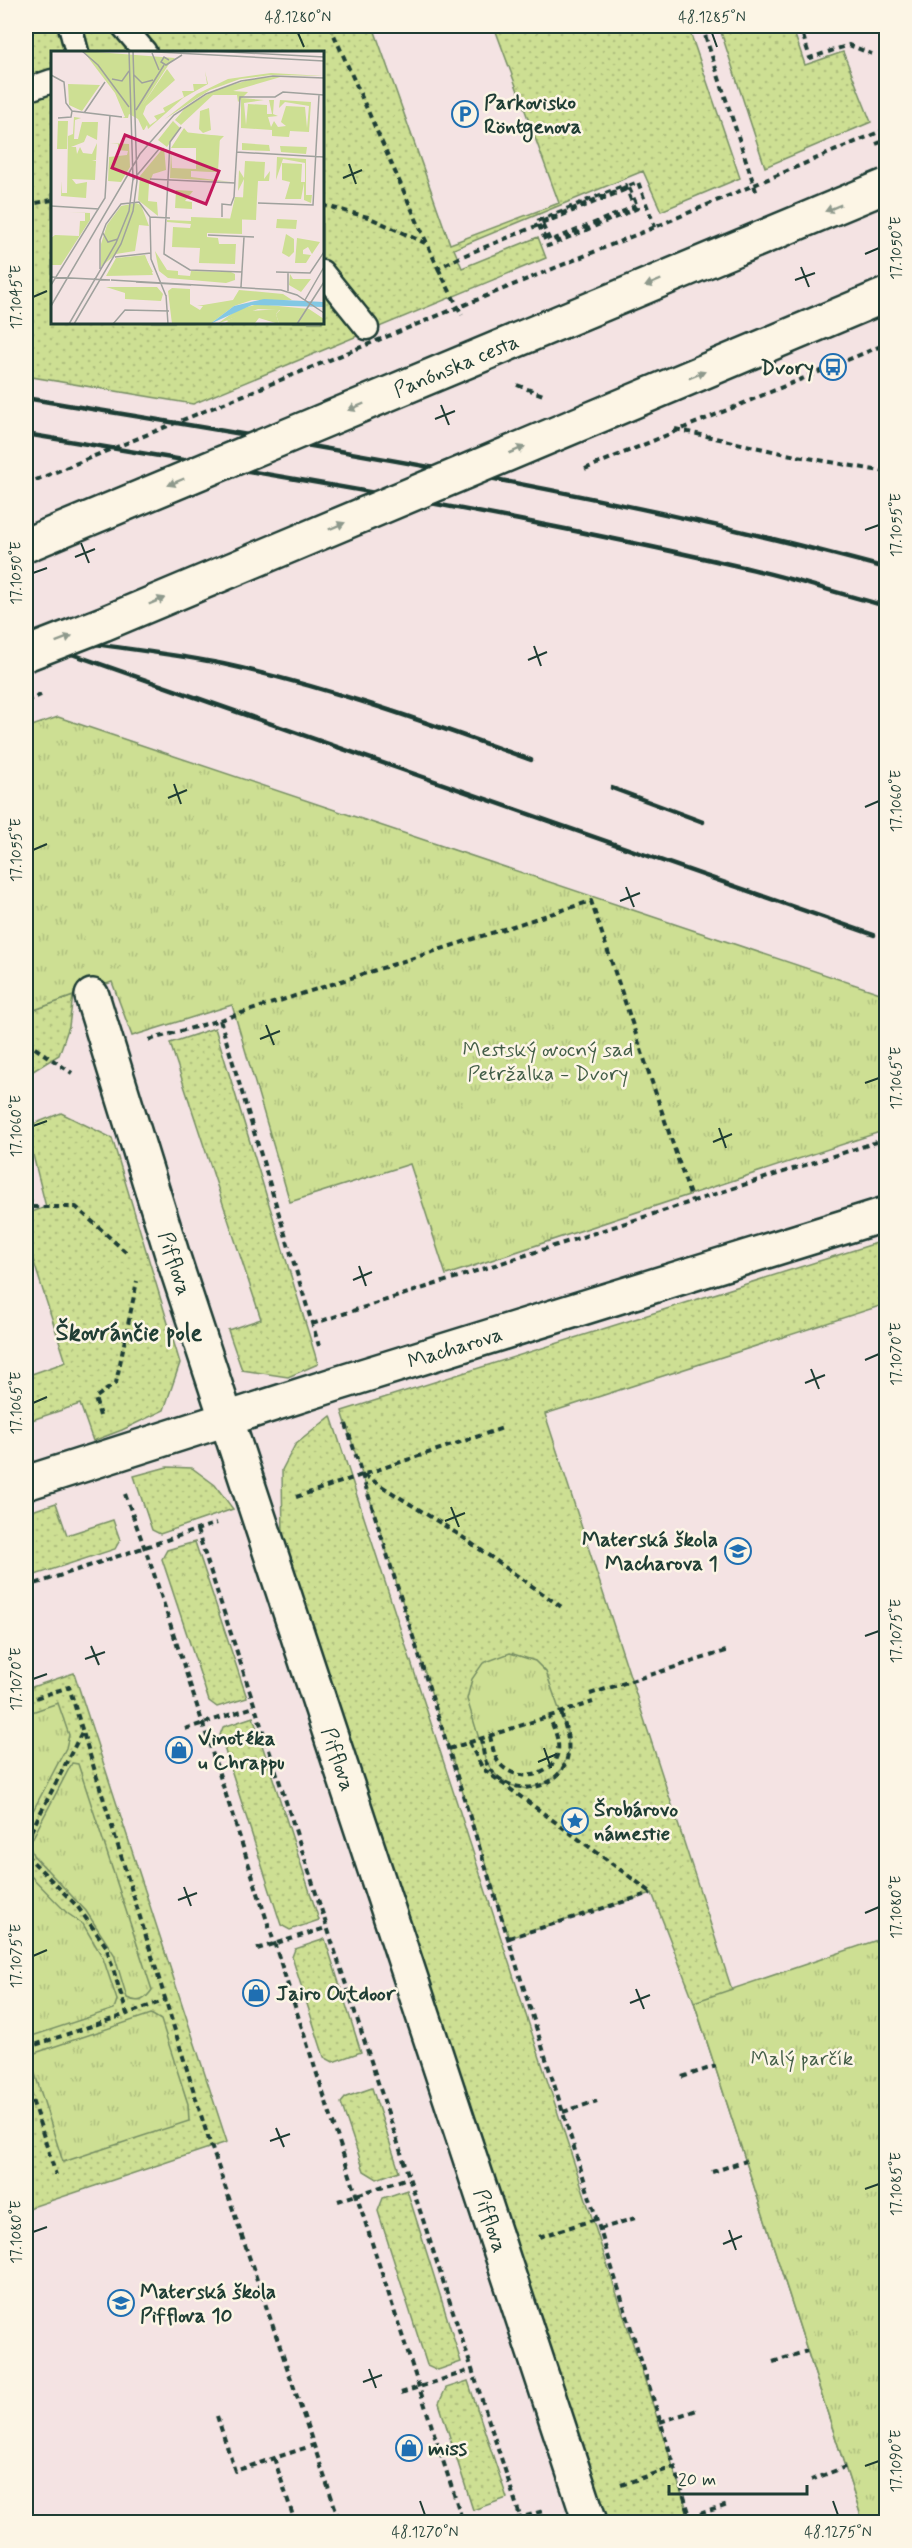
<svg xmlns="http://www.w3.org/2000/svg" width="912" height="2548" font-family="Mynerve,sans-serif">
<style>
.grass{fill:url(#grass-dots);stroke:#768e64;stroke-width:1.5;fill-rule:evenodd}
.park{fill:url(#park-tufts);stroke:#768e64;stroke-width:1.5}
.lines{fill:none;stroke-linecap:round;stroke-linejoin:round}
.lane-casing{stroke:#1f3d34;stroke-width:27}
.street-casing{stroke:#1f3d34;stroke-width:38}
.path{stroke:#1f3d34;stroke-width:4;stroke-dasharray:6 4.5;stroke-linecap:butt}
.lane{stroke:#fcf5e5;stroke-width:22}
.street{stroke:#fcf5e5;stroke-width:33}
.rail{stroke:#1f3d34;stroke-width:4.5}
.secondary-bridge-casing{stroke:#1f3d34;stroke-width:38;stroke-linecap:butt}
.path-bridge{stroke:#1f3d34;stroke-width:4;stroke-dasharray:6 4.5;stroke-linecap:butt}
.secondary-bridge{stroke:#fcf5e5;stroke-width:33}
.oneway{fill:#8e998c}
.ticks{fill:none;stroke:#1f3d34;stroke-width:2}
.labels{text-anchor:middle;stroke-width:5;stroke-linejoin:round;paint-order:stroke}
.poi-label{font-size:21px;font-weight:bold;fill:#1f3d34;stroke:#fcf5e5;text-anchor:start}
.street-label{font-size:21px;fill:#1f3d34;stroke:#fcf5e5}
.park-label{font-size:21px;fill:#425d47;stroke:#fcf5e5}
.quarter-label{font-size:24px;font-weight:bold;fill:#1f3d34;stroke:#fcf5e5}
.inset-road{fill:none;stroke:#9fa19d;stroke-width:1.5}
.view{fill:#c2185b;fill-opacity:0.15;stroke:#c2185b;stroke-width:3}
.inset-edge{fill:none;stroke:#1f3d34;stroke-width:3}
.neatline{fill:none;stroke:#1f3d34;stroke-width:2}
.ticks-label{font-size:15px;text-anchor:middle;fill:#1f3d34}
</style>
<defs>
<pattern id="grass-dots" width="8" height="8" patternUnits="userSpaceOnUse" patternTransform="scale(1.5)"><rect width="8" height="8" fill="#cddf93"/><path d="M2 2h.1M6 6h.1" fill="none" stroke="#b0c07f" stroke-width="1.8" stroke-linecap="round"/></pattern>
<pattern id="park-tufts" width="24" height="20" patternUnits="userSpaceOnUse" patternTransform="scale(1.5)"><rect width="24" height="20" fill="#cddf93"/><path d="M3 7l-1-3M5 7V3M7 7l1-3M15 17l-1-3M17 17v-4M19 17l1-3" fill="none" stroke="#b0c07f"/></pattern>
</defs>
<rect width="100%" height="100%" fill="#f4e3e3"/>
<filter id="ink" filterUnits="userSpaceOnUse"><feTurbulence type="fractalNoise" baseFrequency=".0167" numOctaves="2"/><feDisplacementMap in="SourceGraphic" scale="12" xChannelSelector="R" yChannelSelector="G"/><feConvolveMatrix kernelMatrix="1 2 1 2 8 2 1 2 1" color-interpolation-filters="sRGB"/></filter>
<g filter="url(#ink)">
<path class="grass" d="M26 26H373L450 244 559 203 494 26H688L740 178 661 211 643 171 454 249 462 268 538 237 546 258 193 404 26 376ZM52 52H322V322H52Z
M719 26H792L805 65 843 52 871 122 765 167Z
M73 996 69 1026 59 1055 30 1073H26V1013Z
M215 1028 318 1364 288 1377 242 1370 228 1330 261 1319 170 1043Z
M61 1113 112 1138 180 1363 164 1410 122 1430 93 1441 80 1404 26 1422V1376L66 1362 26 1238V1214L46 1207 26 1127Z
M886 1240V1304L545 1414 732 1990 886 2522H863L694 2002 652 1893 509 1938 342 1411Z
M331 1416 691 2522H608L283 1539 282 1470 295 1445Z
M167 1467 192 1468 215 1485 233 1509 160 1534 152 1530 134 1476Z
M56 1503 67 1535 113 1520 120 1540 115 1549 26 1578V1513Z
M195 1542 247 1698 217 1707 209 1701 162 1559 167 1550Z
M74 1673 227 2142 26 2209V1689Z
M253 1717 319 1920 290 1930 281 1925 220 1735 223 1727Z
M325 1939 361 2052 333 2062 324 2057 292 1957 295 1949Z
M372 2088 399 2171 377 2179 364 2171 341 2103 346 2097Z
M407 2190 461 2362 438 2370 427 2365 378 2211 383 2198Z
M468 2381 507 2498 473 2510 439 2403 446 2388Z"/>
<path class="park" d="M58 717 886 995V1130L446 1275 410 1164 290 1202 232 1005 132 1036 112 982 26 1013V728Z
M510 1653 535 1661 546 1672 568 1735V1754L562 1769 549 1782 527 1789 510 1785 496 1775 486 1762 467 1699 472 1679 483 1663Z
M58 1703 69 1735 66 1748 26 1824V1714Z
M72 1763 78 1764 152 1990C145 2000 139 2004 127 1998L114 1954 86 1911 33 1855 29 1845Z
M26 1871 67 1913 83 1924 103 1958 117 2000 114 2009 26 2038Z
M886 1937V2522H863L694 2002Z
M151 2014 161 2020 188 2104 189 2121 63 2162 29 2055Z"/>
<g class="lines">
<defs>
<path id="lane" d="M70 26 77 52
M123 26 145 52
M26 90 52 81
M322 272 367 328"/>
<g id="street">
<path id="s1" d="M92 996 172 1254 590 2522"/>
<path id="s2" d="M26 1483 333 1385 886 1214"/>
</g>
</defs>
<use href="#lane" class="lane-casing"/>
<use href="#street" class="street-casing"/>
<path class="path" d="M330 26 438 268 458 258 629 188 638 208 548 246 537 221 625 185 634 207 550 241 541 222 638 182 655 227
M702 26 757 194
M800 26 810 58 849 45 872 54
M876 144 886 140
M26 205 52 200
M322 205 368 217 425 243
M438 268 462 315
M517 385 543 395
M675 429 786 454 886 472
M220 1020 591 901 692 1201
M149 1040 220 1020 319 1346
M26 1042 72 1073
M26 1187 32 1207H76L127 1253
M312 1324 886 1139
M100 1416 95 1398 116 1383 137 1281
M346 1424 692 2522
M364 1475 461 1536 563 1608
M125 1494 153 1571 463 2522
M296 1497 503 1428
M197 1530 522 2522
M26 1587 217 1523
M590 1694 729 1650
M26 1701 69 1687 205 2128 340 2522
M185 1729 254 1707
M490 1736C492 1744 494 1757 499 1763 518 1786 562 1776 558 1743 557 1734 552 1724 549 1716
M481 1739C483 1746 483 1755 486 1762 503 1799 561 1795 568 1754 570 1739 565 1726 561 1712
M469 1742 483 1769 652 1893
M449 1749 593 1702
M26 1841 82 1732
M26 1855 77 1906 106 1946 127 2014 166 2000
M509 1938 651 1893
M257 1949 326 1928
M26 2048 127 2014
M682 2077 716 2066
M26 2081 56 2175
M563 2112 597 2101
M712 2172 746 2161
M338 2201 408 2178
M600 2229 635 2218
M539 2237 596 2219
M773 2362 807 2351
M401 2393 471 2370
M217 2416 235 2471 314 2445
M660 2422 697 2410
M274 2458 295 2522
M811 2480 845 2467
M621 2485 674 2467
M690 2517 728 2505
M506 2522 543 2511"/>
<use href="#lane" class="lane"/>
<use href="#street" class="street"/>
<path class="rail" d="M26 398C314 446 604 491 886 568
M26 434C264 473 502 512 738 566 788 577 837 593 886 606
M26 630C90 647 157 650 223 664 329 687 429 723 531 760
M26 638 874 935
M612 788 703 822"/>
<defs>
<g id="secondary-bridge">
<path id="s3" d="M26 545 886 186"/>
<path d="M26 654 103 624 886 295"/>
</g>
</defs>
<use href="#secondary-bridge" class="secondary-bridge-casing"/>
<path class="path-bridge" d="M585 469 886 344
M26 484 655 227 886 129
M26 701 41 695"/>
<use href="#secondary-bridge" class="secondary-bridge"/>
</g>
<defs><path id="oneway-solid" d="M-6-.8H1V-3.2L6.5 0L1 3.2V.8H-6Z" transform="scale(1.5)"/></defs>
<g class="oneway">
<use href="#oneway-solid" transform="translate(833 208) rotate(157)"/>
<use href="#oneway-solid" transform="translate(653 283) rotate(157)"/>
<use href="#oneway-solid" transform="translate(697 375) rotate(-23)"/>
<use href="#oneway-solid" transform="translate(356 407) rotate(157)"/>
<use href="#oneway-solid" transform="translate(517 450) rotate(-23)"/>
<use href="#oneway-solid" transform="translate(176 482) rotate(157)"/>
<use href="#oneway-solid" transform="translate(337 526) rotate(-23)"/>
<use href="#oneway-solid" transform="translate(157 601) rotate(-23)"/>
<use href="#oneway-solid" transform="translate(64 639) rotate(-21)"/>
</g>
</g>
<path class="ticks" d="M298 33 304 47M712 33 717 47M349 164 356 184M343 178 362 170M865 254 879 248M801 267 809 287M795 280 815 273M33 297 47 291M441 405 449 425M435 419 455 411M865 530 879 525M81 543 89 563M75 557 95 549M33 573 47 568M534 646 541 666M528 660 547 652M174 784 181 804M168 798 187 790M865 807 879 801M33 850 47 844M626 887 634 907M620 901 640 893M266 1025 274 1045M260 1039 280 1031M865 1083 879 1078M33 1126 47 1121M719 1128 726 1148M713 1142 732 1134M359 1266 366 1286M353 1280 372 1272M865 1360 879 1354M811 1369 819 1389M805 1383 825 1375M33 1403 47 1397M451 1507 459 1527M445 1521 465 1513M865 1636 879 1631M91 1646 99 1665M85 1659 105 1652M33 1679 47 1674M544 1748 551 1768M538 1762 557 1754M184 1887 191 1906M178 1900 197 1893M865 1913 879 1907M33 1956 47 1950M636 1989 644 2009M630 2003 650 1995M276 2128 284 2147M270 2141 290 2134M865 2189 879 2184M729 2230 736 2250M33 2232 47 2227M723 2244 742 2236M369 2369 376 2388M363 2382 382 2375M865 2466 879 2461M420 2501 425 2515M833 2501 838 2515"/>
<defs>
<symbol id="parking-ring" viewBox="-11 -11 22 22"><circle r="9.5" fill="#fcf5e5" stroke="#1f6fb2" stroke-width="1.5"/><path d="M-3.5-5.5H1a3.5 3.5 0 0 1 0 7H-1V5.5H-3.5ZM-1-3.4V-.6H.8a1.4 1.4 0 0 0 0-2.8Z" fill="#1f6fb2"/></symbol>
<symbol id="bus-ring" viewBox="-11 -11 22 22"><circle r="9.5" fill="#fcf5e5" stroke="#1f6fb2" stroke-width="1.5"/><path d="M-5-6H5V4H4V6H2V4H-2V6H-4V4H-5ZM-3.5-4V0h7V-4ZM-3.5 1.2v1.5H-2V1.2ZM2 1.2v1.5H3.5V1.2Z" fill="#1f6fb2"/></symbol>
<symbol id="school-ring" viewBox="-11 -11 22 22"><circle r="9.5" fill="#fcf5e5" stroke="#1f6fb2" stroke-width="1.5"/><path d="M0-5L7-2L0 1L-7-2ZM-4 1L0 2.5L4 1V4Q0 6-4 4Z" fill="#1f6fb2"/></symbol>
<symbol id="shop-ring" viewBox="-11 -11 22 22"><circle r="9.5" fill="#fcf5e5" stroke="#1f6fb2" stroke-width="1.5"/><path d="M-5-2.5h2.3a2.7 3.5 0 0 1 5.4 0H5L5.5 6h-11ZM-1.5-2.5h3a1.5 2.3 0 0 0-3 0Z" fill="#1f6fb2"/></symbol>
<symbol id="sight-ring" viewBox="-11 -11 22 22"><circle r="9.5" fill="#fcf5e5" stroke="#1f6fb2" stroke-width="1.5"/><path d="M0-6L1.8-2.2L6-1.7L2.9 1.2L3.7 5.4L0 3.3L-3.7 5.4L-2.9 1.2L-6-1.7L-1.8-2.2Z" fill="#1f6fb2"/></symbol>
</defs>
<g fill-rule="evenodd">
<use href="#parking-ring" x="450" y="99" width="30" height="30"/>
<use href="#bus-ring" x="818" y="352" width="30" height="30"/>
<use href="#school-ring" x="723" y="1536" width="30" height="30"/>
<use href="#shop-ring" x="164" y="1735" width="30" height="30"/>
<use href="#sight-ring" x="560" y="1806" width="30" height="30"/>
<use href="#shop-ring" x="241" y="1978" width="30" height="30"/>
<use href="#school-ring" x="106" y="2288" width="30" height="30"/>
<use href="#shop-ring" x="394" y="2433" width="30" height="30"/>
</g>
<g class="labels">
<g class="poi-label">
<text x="484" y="109">Parkovisko<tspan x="484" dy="24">Röntgenova</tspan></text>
<text x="814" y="374" text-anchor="end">Dvory</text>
<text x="718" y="1546" text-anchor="end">Materská škola<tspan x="718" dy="24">Macharova 1</tspan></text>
<text x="198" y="1745">Vinotéka<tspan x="198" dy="24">u Chrappu</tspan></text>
<text x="594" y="1816">Šrobárovo<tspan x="594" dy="24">námestie</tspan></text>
<text x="276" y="2000">Jairo Outdoor</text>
<text x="140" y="2298">Materská škola<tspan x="140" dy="24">Pifflova 10</tspan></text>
<text x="428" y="2455">miss</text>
</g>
<g class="street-label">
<text dy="7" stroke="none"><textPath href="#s3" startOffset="466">Panónska cesta</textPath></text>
<text dy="7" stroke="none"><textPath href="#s1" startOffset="280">Pifflova</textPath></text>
<text dy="7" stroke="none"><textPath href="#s2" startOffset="450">Macharova</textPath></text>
<text dy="7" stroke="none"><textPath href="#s1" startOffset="802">Pifflova</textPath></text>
<text dy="7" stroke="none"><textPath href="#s1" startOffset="1288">Pifflova</textPath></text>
</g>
<g class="park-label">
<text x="548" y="1056">Mestský ovocný sad<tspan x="548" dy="24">Petržalka - Dvory</tspan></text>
<text x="802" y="2065">Malý parčík</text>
</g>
<g class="quarter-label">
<text x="129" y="1340">Škovránčie pole</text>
</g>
</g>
<g transform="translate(51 51)">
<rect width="273" height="273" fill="#f4e3e3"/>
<path d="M32 0 124 7 118 13 91 55 116 18 124 29 95 55 92 63 99 74 106 69 103 65 114 61 112 57 133 46 131 40H143L142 33H156L154 20 157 33 132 47 97 78 96 74 93 79H92L87 68 78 63 77 67H71L74 66 64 42ZM220 22 273 25 220 24 189 28 159 39 114 68 146 43 177 28ZM233 25 182 40 197 41 187 51 186 44H162L130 74 124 69 135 56 164 39 201 28ZM17 33 49 34 31 60 18 54ZM190 47 213 49 193 52 195 74 197 53 216 54V63H221L218 49H223L222 63 227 65 217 66 220 76 223 70 227 76 235 75 230 71 235 55 254 56 256 77 258 55 234 51 228 57 229 49 260 51 258 81 239 80 238 86 221 85V79L190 77ZM23 66 30 67 24 69 23 88H27L31 71H47L46 89 36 84 33 91 20 96H25L26 103 29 96 32 102 41 103 46 92 45 109H41L45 110 44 129 21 128 25 133 36 131 35 147 10 145 11 130V142H16L17 85 22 83ZM122 70 129 77 116 96 107 89ZM133 77 138 83 173 85 167 91V121L140 120V126L181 131 119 127 120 100 121 117 145 118 146 97H120ZM59 92 78 93 79 116 70 131 57 130 58 106 76 104 77 100 67 99V93ZM226 106 255 108V144H261L260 152 253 149V132L250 148H234L239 131 231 129V112L251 113 250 131H254V112L232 108 225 129ZM194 110 214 111 213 128 219 120 218 130H207L206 147H192L193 128 187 140 188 119 193 127ZM85 152 90 154 98 175 88 174 84 200 65 203 50 216V193L56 174 70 155ZM18 161 39 162V169L10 214H0V187L4 184 28 185 29 170H34V162ZM140 166 191 168V183L156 182V186L167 187 168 193H185L184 213 148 212 149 197 121 196 122 176 139 177 140 173 116 171V169L140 170ZM104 200 116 219 127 220V224L139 225 140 220 180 221 184 223V229L175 232 117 227 108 220ZM94 204 102 224 55 225 65 207ZM239 223 242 228H260L250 241 238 234ZM121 237 139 238V253L149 259 152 255H146L182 249 188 239 232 243 241 249H201L183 255 159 273H121L117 240ZM207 253 258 258 273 268V273H228L225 263 229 259 207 258 166 273 186 259Z" fill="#cddf93"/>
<path d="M229 258 225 263 228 273 208 267 203 273H172L197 260Z" fill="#cddf93"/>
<path d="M133 81 169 85 167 121 145 120V97L122 96ZM191 92 218 94 219 100 191 99ZM229 95 256 96 255 103 230 101ZM113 96 115 119 102 123 98 133 97 150 106 151 107 165 87 149 89 125ZM125 139 142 140 134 150 141 151V158L124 157ZM184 146 206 147 205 169 179 168ZM246 187 269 191 261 203 257 196 252 199V203L260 204 255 212H244ZM79 206 95 208 102 221H63L70 208ZM55 236H106L112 243 110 250 74 248V242ZM197 260 206 269 203 273 175 270Z" fill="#cddf93"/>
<path d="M158 57 160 79 152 82 148 78 149 60ZM7 70H17L16 98H6ZM226 168 246 169 245 178 225 177ZM235 183 243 188V201L238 206 231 202Z" fill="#cddf93"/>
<path d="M213 248 273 251V256L201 254 159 273 183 255Z" fill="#83c8e4"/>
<path class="inset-road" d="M31 0 47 14 78 56M87 0 273 10M160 0 273 6M101 2 108 19M118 9 113 6 110 11 115 14 131 4M0 24 13 31 15 52 21 60 71 66M83 24 91 32 102 29M61 28 71 30 78 20M85 59 113 14M33 62 54 31M7 67 20 66 21 60M130 76 119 91 113 203 139 219 191 221M185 101 273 106M99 128 184 132M82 129 108 98M207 152 262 154 268 44M0 155 48 158M99 166 119 167M171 166V153L180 154 183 146 189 46H224L232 41 273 44M52 182 57 191 67 188M157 184 203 186M64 206 100 202M49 218V189L55 173 70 153 88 151 99 166 100 208 115 245M225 221 259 222 273 201M0 226 59 229M60 229 230 239 246 244 273 262M85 231 140 234M0 234 54 147 59 64M190 236 193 186M237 240V221M115 244 117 273M254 249 273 216M0 255 89 103 123 64 155 43 190 30 222 25 273 27M18 273 65 192 78 160 82 128 78 0M23 273 70 193 82 160 86 130 82 0M62 273 74 259 118 260M93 273H117M246 273 273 231"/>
<path class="view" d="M74 84 168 120 155 153 61 117Z"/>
<rect width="273" height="273" class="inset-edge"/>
</g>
<rect width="912" height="2548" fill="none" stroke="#fcf5e5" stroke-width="66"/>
<path d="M669 2485v9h138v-9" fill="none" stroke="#1f3d34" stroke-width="3"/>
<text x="678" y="2485" font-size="18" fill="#1f3d34" stroke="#fcf5e5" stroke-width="4.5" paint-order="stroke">20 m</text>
<rect x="33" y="33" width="846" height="2482" class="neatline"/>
<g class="ticks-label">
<text x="298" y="22">48.1280°N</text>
<text x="712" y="22">48.1285°N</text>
<text transform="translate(896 248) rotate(-90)" y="5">17.1050°E</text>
<text transform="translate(16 297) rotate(-90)" y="5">17.1045°E</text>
<text transform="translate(896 525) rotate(-90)" y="5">17.1055°E</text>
<text transform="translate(16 573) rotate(-90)" y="5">17.1050°E</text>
<text transform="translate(896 801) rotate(-90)" y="5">17.1060°E</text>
<text transform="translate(16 850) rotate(-90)" y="5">17.1055°E</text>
<text transform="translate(896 1078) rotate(-90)" y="5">17.1065°E</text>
<text transform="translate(16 1126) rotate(-90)" y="5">17.1060°E</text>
<text transform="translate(896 1354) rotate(-90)" y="5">17.1070°E</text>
<text transform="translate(16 1403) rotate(-90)" y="5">17.1065°E</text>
<text transform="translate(896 1631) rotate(-90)" y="5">17.1075°E</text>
<text transform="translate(16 1679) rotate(-90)" y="5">17.1070°E</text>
<text transform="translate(896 1907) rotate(-90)" y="5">17.1080°E</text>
<text transform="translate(16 1956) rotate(-90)" y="5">17.1075°E</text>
<text transform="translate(896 2184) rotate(-90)" y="5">17.1085°E</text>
<text transform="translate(16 2232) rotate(-90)" y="5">17.1080°E</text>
<text transform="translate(896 2461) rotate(-90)" y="5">17.1090°E</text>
<text x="425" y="2537">48.1270°N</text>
<text x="838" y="2537">48.1275°N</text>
</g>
</svg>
